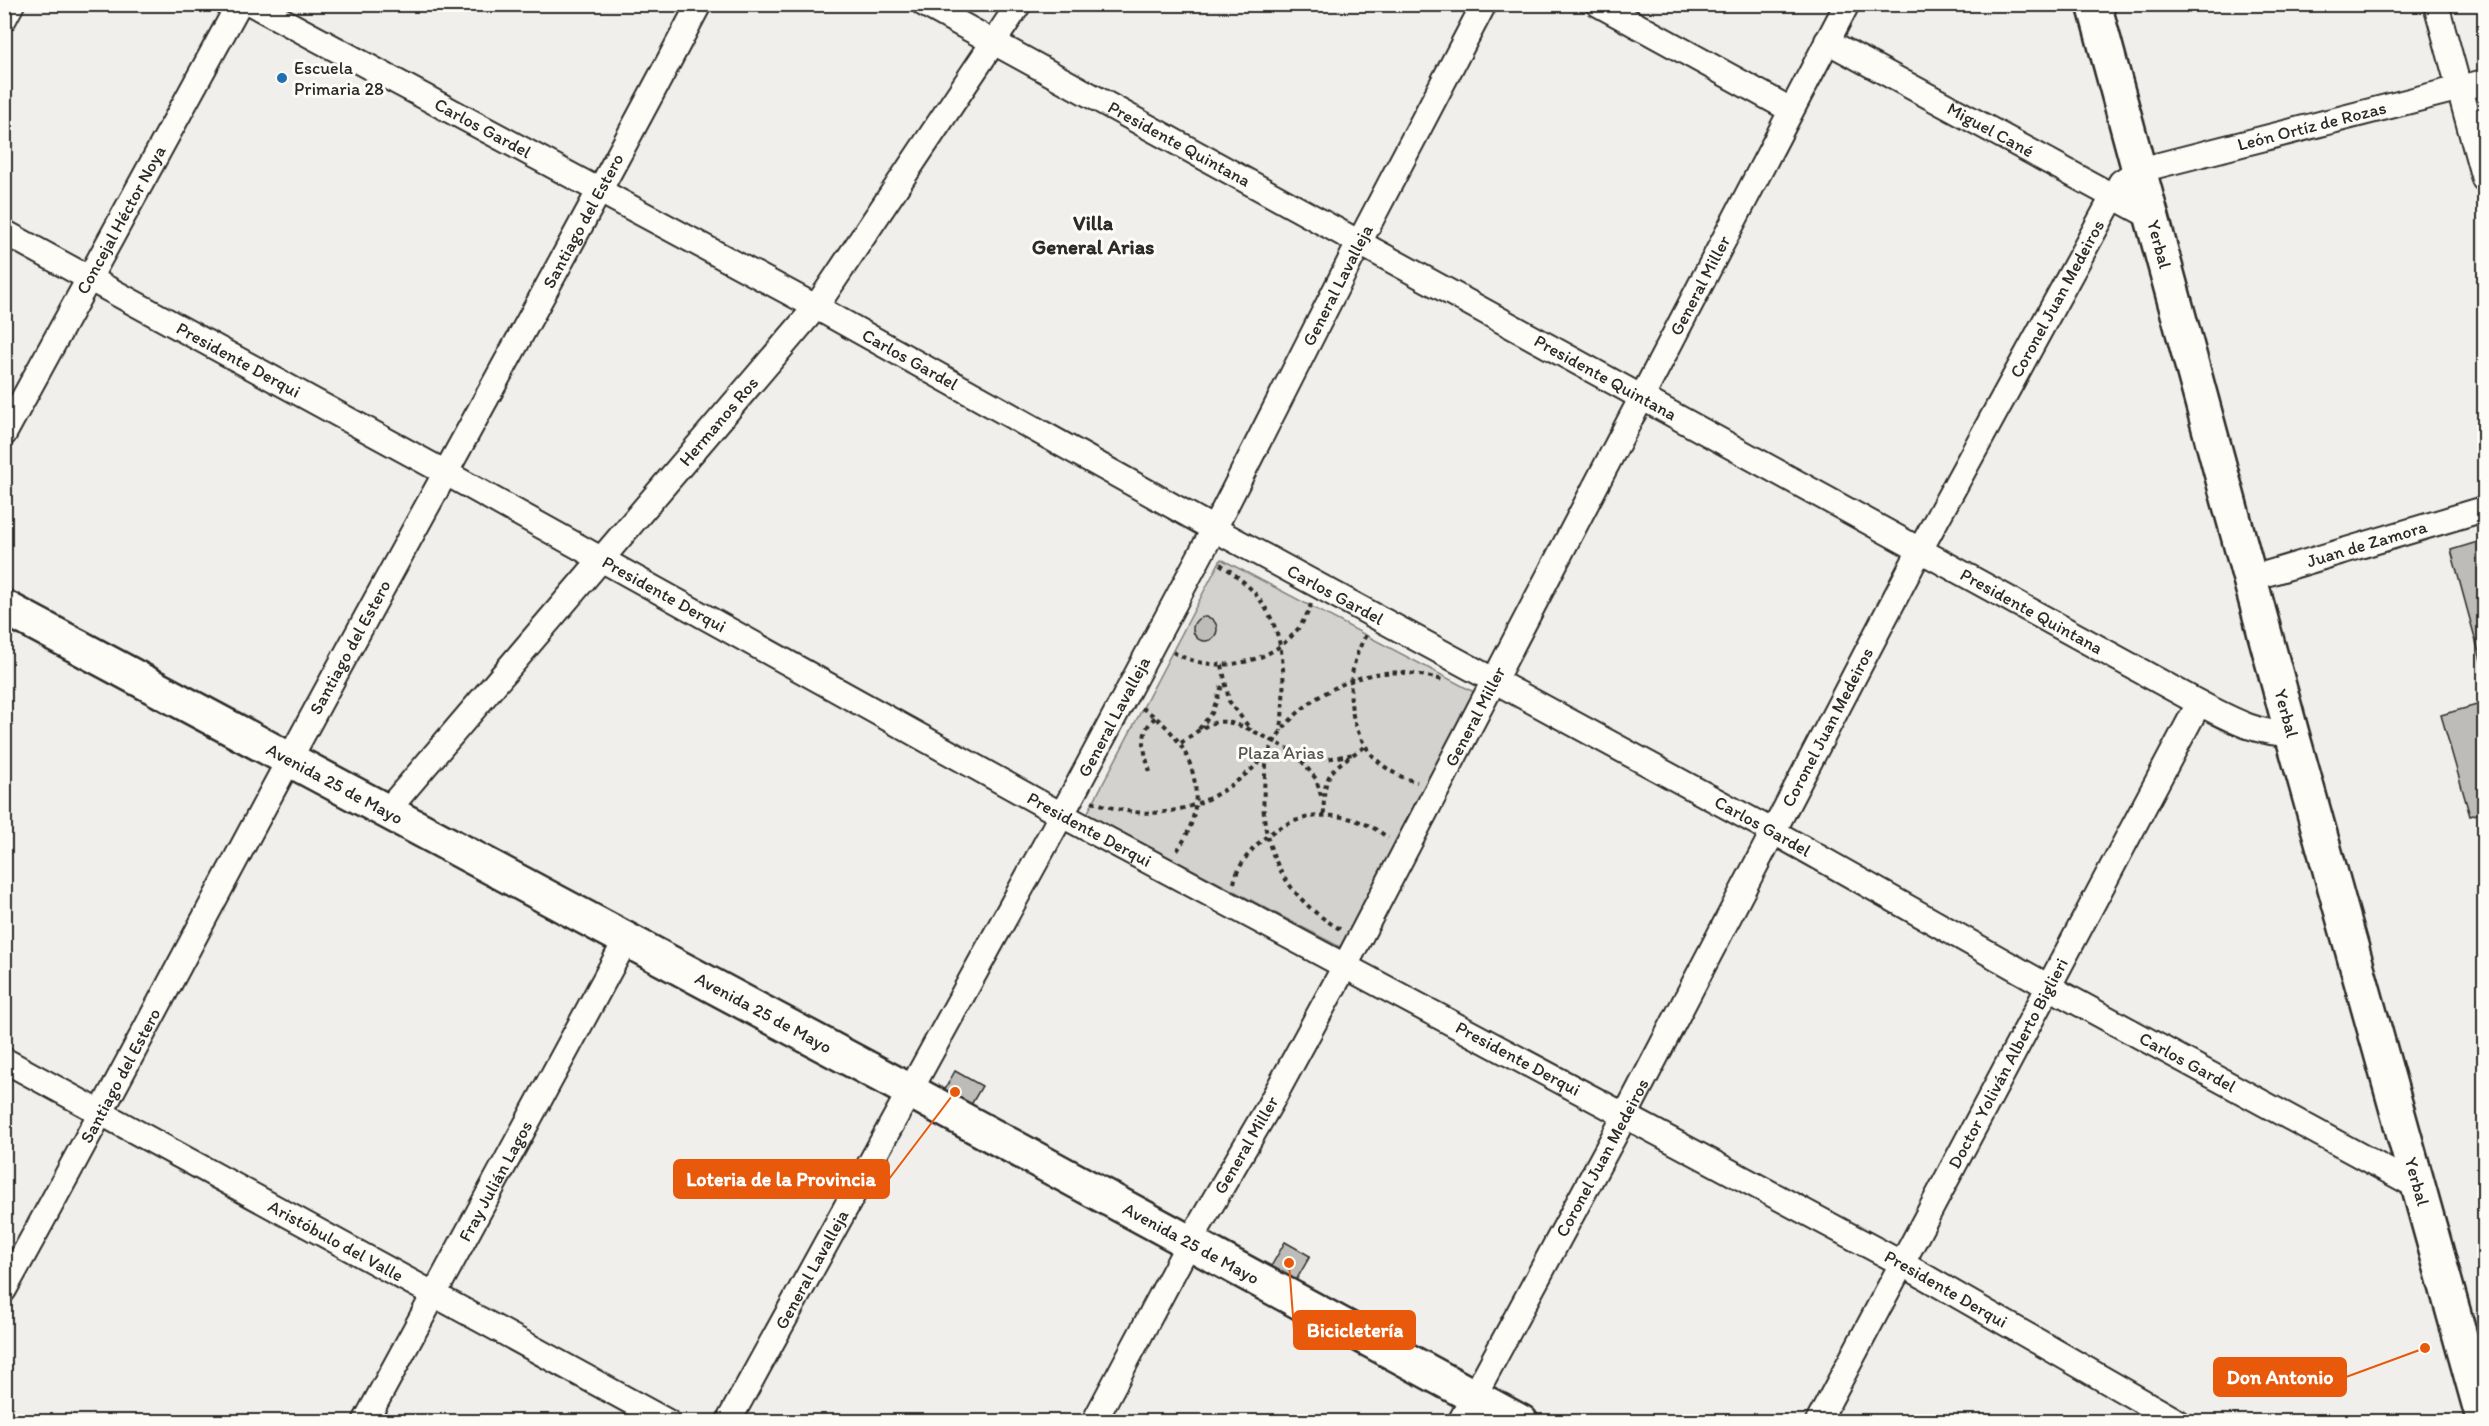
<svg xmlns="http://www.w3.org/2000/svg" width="2489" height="1426" font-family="Itim,sans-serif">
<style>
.green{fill:#d3d2cf;stroke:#7f7e7d;stroke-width:1.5}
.building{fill:#bdbcb8;stroke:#2b2b2b;stroke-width:1.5}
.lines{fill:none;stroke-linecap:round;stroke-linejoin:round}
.street-casing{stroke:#2b2b2b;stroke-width:28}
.secondary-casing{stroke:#2b2b2b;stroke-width:38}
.path{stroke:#2b2b2b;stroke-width:4;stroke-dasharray:4.5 4.5;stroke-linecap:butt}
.street{stroke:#fdfcf7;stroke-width:24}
.secondary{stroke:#fdfcf7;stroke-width:33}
.poi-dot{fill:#1f6fb2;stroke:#fdfcf7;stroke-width:2}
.labels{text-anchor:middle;stroke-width:6;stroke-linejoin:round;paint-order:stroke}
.poi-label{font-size:18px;fill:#2b2b2b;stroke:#fdfcf7;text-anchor:start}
.street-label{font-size:18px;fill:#2b2b2b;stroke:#fdfcf7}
.park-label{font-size:18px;fill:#555554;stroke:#fdfcf7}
.quarter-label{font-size:21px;font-weight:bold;fill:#2b2b2b;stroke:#fdfcf7}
.leader{fill:none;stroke:#e8590c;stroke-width:2}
.callout-dot{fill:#e8590c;stroke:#fdfcf7;stroke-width:2}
.callout{fill:#e8590c;stroke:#e8590c;stroke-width:2}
.callout-label{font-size:20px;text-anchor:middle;font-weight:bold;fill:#fff}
</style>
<rect width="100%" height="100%" fill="#f0efeb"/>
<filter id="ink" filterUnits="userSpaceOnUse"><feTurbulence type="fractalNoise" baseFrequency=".0167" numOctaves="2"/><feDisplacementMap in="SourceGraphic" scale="12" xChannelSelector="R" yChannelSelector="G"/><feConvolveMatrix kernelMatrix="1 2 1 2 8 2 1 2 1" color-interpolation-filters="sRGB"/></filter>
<g filter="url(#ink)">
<path class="green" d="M1221 559 1474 692 1340 947 1087 814Z"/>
<path class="building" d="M2484 540V671L2451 550Z
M1193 629a12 12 0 1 1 24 0a12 12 0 1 1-24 0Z
M2484 703V812L2470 816 2441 715Z
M955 1071 982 1086 968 1110 947 1098 945 1089Z
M1285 1242 1310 1256 1294 1284 1269 1270Z"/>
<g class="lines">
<defs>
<g id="street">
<path id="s1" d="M252 4 816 307 1214 529 1774 832 2049 987 2418 1187"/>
<path id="s2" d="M924 4 2199 703C2233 720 2253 733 2292 734"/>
<path d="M1598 4 1791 110"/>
<path d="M2436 4 2484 179"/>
<path d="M4 19 12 4"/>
<path id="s3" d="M1827 41 2153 218"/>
<path id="s4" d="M4 232 446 473 1060 814 1901 1263 2178 1422"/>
<path id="s5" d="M4 434 239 4"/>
<path id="s6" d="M2249 579 2484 509"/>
<path id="s7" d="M386 812 816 307 1019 4"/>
<path id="s8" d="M4 1060 668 1422"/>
<path id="s9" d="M4 1290C102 1114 194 936 289 760 425 507 566 258 699 4"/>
<path id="s10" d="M365 1422 626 940"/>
<path id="s11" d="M728 1422 1073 794 1214 529 1359 243 1484 4"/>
<path id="s12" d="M1094 1422 1189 1243 1269 1106 1345 966 1847 4"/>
<path id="s13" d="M1460 1422 1625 1116 1920 550 2121 182 2140 170 2484 82"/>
<path id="s14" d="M1818 1422 2199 703"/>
</g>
<g id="secondary">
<path id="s15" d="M2094 4 2292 734 2484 1422"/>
<path id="s16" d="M4 607 910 1091 1521 1422"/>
</g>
</defs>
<use href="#street" class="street-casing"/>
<use href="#secondary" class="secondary-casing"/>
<path class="path" d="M1220 564C1287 607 1287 659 1281 731
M1366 635C1335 689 1350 765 1417 782
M1173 652C1221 680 1293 660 1311 604
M1222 665 1229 701 1251 730
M1142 708C1194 739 1214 802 1176 852
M1199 729 1212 713 1223 683
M1181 743C1192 735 1204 725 1217 722 1242 718 1285 752 1312 758 1326 761 1341 756 1354 754
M1296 754 1316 779 1322 799
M1150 772C1144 752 1138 731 1156 717
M1092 801C1162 829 1217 805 1268 754
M1324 815C1322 772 1332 768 1366 746
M1234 883C1237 869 1245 857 1255 847 1290 809 1348 805 1388 838
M1340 929C1288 900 1259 849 1264 789 1265 778 1265 764 1269 753 1285 711 1341 676 1385 673 1405 671 1424 675 1443 680"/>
<use href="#street" class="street"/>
<use href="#secondary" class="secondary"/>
</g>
</g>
<circle class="poi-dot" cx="282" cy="78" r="6"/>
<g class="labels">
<g class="poi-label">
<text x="294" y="74">Escuela<tspan x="294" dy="21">Primaria 28</tspan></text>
</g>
<g class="street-label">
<text dy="6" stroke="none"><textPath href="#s13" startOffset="1605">León Ortíz de Rozas</textPath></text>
<text dy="6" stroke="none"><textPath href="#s1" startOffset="262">Carlos Gardel</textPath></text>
<text dy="6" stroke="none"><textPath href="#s3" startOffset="186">Miguel Cané</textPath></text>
<text dy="6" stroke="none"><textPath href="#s2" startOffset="291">Presidente Quintana</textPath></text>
<text dy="6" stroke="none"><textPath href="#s5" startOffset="244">Concejal Héctor Noya</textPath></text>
<text dy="6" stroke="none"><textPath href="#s9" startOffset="1216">Santiago del Estero</textPath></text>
<text dy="6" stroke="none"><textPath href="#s15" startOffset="249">Yerbal</textPath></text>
<text dy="6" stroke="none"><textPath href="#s12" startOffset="1288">General Miller</textPath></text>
<text dy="6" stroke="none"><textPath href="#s11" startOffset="1290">General Lavalleja</textPath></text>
<text dy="6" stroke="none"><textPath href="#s13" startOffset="1272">Coronel Juan Medeiros</textPath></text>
<text dy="6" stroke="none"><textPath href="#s4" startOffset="267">Presidente Derqui</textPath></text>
<text dy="6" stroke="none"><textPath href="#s1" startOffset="748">Carlos Gardel</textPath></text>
<text dy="6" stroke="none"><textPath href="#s2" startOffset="777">Presidente Quintana</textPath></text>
<text dy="6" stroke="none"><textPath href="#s7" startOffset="513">Hermanos Ros</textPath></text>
<text dy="6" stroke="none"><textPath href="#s6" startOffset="123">Juan de Zamora</textPath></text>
<text dy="6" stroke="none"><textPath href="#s4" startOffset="753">Presidente Derqui</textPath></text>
<text dy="6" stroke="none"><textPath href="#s1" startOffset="1234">Carlos Gardel</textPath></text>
<text dy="6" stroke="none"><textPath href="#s2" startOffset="1263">Presidente Quintana</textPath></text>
<text dy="6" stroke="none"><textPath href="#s9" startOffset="730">Santiago del Estero</textPath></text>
<text dy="6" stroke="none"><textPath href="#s15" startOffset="735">Yerbal</textPath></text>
<text dy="6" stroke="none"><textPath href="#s12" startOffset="802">General Miller</textPath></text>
<text dy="6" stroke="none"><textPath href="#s11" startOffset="804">General Lavalleja</textPath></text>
<text dy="6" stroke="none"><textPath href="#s13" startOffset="786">Coronel Juan Medeiros</textPath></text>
<text dy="6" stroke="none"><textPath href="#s16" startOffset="375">Avenida 25 de Mayo</textPath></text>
<text dy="6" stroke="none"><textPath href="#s1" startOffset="1720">Carlos Gardel</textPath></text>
<text dy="6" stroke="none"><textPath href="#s4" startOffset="1239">Presidente Derqui</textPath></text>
<text dy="6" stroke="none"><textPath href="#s16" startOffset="861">Avenida 25 de Mayo</textPath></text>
<text dy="6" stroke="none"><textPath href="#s4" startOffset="1725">Presidente Derqui</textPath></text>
<text dy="6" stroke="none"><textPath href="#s1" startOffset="2206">Carlos Gardel</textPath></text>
<text dy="6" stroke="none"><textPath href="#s14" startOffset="406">Doctor Yoliván Alberto Biglieri</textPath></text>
<text dy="6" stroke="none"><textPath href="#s9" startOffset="244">Santiago del Estero</textPath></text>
<text dy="6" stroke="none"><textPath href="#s12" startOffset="316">General Miller</textPath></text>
<text dy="6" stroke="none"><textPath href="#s13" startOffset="300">Coronel Juan Medeiros</textPath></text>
<text dy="6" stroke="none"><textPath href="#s10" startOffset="274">Fray Julián Lagos</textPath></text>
<text dy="6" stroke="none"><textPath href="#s15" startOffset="1221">Yerbal</textPath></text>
<text dy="6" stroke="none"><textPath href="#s8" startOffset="378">Aristóbulo del Valle</textPath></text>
<text dy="6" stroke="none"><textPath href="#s16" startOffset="1347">Avenida 25 de Mayo</textPath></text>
<text dy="6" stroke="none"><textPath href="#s11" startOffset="174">General Lavalleja</textPath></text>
<text dy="6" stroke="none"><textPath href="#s4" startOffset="2211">Presidente Derqui</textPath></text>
</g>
<g class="park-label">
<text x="1281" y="759">Plaza Arias</text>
</g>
<g class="quarter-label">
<text x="1093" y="230">Villa<tspan x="1093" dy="24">General Arias</tspan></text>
</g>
</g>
<path class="leader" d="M955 1092L889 1179M1289 1263L1294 1330M2425 1348L2346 1377"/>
<g class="callout-dot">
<circle cx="955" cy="1092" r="6"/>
<circle cx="1289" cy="1263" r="6"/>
<circle cx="2425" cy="1348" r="6"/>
</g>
<g class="callout">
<rect x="674" y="1160" width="215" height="38" rx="6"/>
<rect x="1294" y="1311" width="121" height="38" rx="6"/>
<rect x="2214" y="1358" width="132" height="38" rx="6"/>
</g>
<g class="callout-label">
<text x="781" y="1186">Loteria de la Provincia</text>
<text x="1355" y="1337">Bicicletería</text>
<text x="2280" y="1384">Don Antonio</text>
</g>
<rect width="2489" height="1426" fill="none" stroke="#fdfcf7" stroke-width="24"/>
<rect x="12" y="12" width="2465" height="1402" fill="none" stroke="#2b2b2b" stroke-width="2" filter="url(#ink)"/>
</svg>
